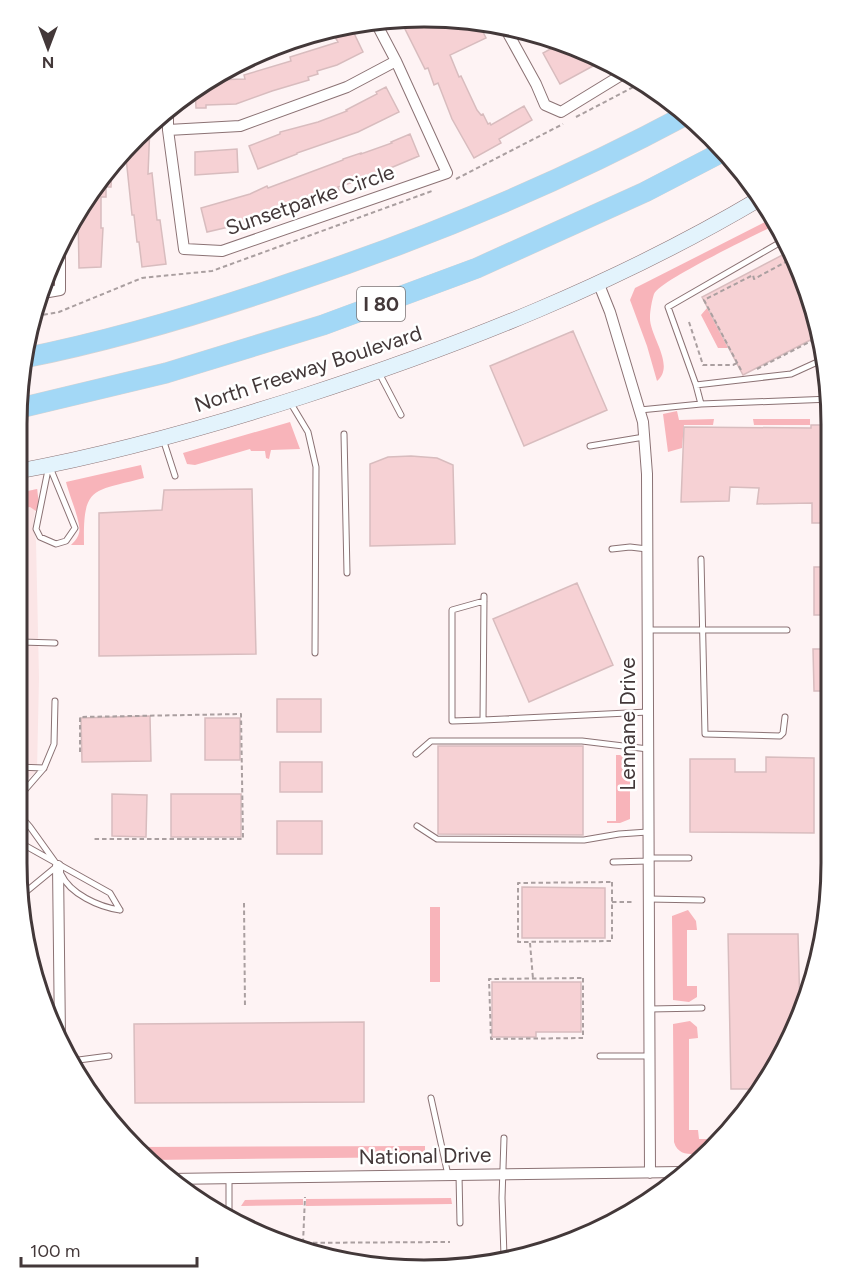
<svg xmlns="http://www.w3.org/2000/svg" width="848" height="1287" font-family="Figtree,sans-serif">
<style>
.built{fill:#fbe5e6}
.green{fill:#f8b4ba}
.building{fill:#f6d1d4;stroke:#d8bcbe;stroke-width:1.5}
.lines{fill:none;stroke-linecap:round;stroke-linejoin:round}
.lane-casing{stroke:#8b7274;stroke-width:7}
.street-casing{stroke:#8b7274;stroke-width:12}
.secondary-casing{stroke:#8b7274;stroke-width:16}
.highway-casing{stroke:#d6d3d3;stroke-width:21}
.path{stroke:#aa9fa0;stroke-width:2;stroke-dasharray:4.5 3;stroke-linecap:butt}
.lane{stroke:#fff;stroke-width:5}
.street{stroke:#fff;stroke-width:10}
.secondary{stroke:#e3f3fc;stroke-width:15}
.highway{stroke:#a3d8f6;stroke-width:20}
.labels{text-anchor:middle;stroke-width:5;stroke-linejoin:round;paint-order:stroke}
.shield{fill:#fff;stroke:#7b7474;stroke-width:1.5}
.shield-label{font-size:20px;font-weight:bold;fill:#433839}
.street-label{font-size:21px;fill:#433839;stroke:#fff}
.rim{fill:none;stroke:#433839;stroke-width:3}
</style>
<rect width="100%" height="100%" fill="#fef3f4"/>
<path class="built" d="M38 489 33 525 36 541 39 678 37 771 17 787 19 492Z"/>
<path class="green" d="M773 218 777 224C758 234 660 280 654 294 652 300 650 311 650 317 649 336 676 365 657 381L647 346 630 300 635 288Z
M707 308 728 348H718L701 315Z
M677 411 679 420 714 419 713 425H684L682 448 668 452 663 414Z
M753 419H810V425H754Z
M290 422 300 449 271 450 269 459 266 458 265 451H251L250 449 195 465 187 464 183 453Z
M141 465 144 478C91 492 83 486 84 545H71C74 542 78 538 79 533 82 524 69 495 66 482Z
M37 489 39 503 36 511 30 507 19 509V493Z
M616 755H620L630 760V819L620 823H607V821H616Z
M430 907H440V982H430Z
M688 910 696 921 697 930H687V986H697V997L689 1002 673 1000 672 916Z
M690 1021 697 1027 698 1038 689 1039V1130H698L699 1139H722L703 1154C690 1154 678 1156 674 1142L673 1024Z
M425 1146V1157L151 1160 139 1147Z
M451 1198 452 1204 306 1206V1199Z
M303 1199V1205L241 1206 245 1200Z"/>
<path class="building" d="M399 17 433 19 436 24 446 19 474 20 477 25 479 24 486 38 450 55 459 77 461 76 477 110 481 115 483 114 488 124 490 123 491 125 524 106 532 120 499 139 501 143 474 158 452 119 438 83 434 85 428 68 425 69Z
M352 29 363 52 337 65 317 71 318 74 308 77 309 80 272 91 236 104 206 105V108H196L195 89 209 80 245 79 244 75 291 61 290 57 338 42 335 37Z
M563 42 569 44 575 56 585 52 604 60 560 84 543 53Z
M386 87 399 112 358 132 297 153V154L258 169 249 146 280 134V132L318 122 347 111 346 110 377 94 376 92Z
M150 125 148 174 152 173 157 220H160L166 264 142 267 139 242H137L134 215H132L125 148Z
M410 134 419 156 369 177 338 187 339 190 304 199 276 209V211L246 223 207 232 201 208 250 194 267 186 268 188 343 160V159L361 153V154L392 143 391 142Z
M237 149 238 172 195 175V152Z
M112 164 111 187H106V197H101V228H103L101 267 79 268 78 214Z
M792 250 818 319 820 335 743 375 702 297Z
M573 331 607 410 524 446 490 366Z
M811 425H831L830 523H812V503L757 504 759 488 730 487 729 501 681 502 684 427 811 428Z
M411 456 437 458 453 465 455 544 370 546V464L388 457Z
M252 489 256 654 99 656V513L162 510 164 490Z
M814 567H830V615H814Z
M577 583 613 665 529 702 493 619Z
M813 649H829V691H814Z
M277 699H321V732H277Z
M150 716 151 761 82 762 81 718Z
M205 718H240V760H205Z
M438 746H583V835L438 834Z
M766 757 814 758V833L690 832V759H735V772H766Z
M280 762H322V792H280Z
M112 794 147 795 146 837 112 836Z
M171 794H241V837H171Z
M277 821H322V854H277Z
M522 887 605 888V938H522Z
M728 934H798L800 1010 790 1043 759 1089H731Z
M492 982H581V1032H536V1037H492Z
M364 1022V1102L135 1103 134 1024Z"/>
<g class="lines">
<defs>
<path id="lane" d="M786 239 668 307 696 385 791 374 824 359
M378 371 401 415
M696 385 701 404 831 399
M290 402 308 432 316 467 315 653
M640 410 701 404
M344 434 347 573
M163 439 175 476
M590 446 644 437
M49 465 75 528 66 541 56 544 40 537 36 529Z
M612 549 630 547 647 549
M701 559 705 734 780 736 783 733 785 717
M484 596 483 720 648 712
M648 630H787
M21 642 55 643
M483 720 452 721V610L484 601
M416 754 431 741H582L648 749
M17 767 44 768
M17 799 44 768 54 744 55 701
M17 812 30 827 58 866
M417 826 437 839 584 840 619 834 648 832
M17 841 110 893 120 910
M648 858H689
M613 862 648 861
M61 874C70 894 99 907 120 910
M22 895 56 867
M649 899 702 900
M650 1009 702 1008
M600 1056H649
M71 1061 109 1056
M431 1098 448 1175
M459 1175 460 1223
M229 1178V1217
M183 1179 184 1191
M504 1256 502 1198 504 1138"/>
<path id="street" d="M504 26 536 84 545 105 561 112 628 71
M168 108V130L184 249 222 251 447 173 396 61 375 21
M168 130 240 126 347 87 396 61
M598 282 610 312 643 422 647 474 650 1173
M43 293 60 290V242
M58 866 60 1038
M169 1179 681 1172"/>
<path id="secondary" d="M19 471C116 453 211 426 304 396 462 345 618 283 761 198"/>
<path id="highway" d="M24 358C114 340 204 313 291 283 427 238 561 182 688 114
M20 408 166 373 323 325 477 268 645 192 724 151"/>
</defs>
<use href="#lane" class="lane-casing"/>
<use href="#street" class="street-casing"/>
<use href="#secondary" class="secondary-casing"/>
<use href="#highway" class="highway-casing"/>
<path class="path" d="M576 117 643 82
M456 179 563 124
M36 316 59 312 142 278 212 271 432 191
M689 322 703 365H733L737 363
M757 369 821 336
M741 370 704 300 753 275 754 279 795 257
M80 752V717L241 714 243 839H94
M612 882V941L518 942V883Z
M612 902H633
M244 903 245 1008
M530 943 533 979
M583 978V1038L491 1039 489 979Z
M283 1243 450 1242
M303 1243 305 1197"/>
<use href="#lane" class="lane"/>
<use href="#street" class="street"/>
<use href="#secondary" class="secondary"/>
<use href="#highway" class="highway"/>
</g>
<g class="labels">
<rect class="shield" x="357" y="287" width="48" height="34" rx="4.5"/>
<g class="shield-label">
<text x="381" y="311">I 80</text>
</g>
<g class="street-label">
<text transform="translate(310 200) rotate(-19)" y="7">Sunsetparke Circle</text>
<text transform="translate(308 369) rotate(-18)" y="7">North Freeway Boulevard</text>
<text transform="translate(628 724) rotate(-90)" y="7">Lennane Drive</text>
<text transform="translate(425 1156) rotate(-1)" y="7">National Drive</text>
</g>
</g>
<path d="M0 0H848V1287H0ZM424 27H424A397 397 0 0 1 821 424V863A397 397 0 0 1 424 1260H424A397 397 0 0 1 27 863V424A397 397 0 0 1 424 27Z" fill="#fff" fill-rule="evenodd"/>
<path class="rim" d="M424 27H424A397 397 0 0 1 821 424V863A397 397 0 0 1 424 1260H424A397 397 0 0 1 27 863V424A397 397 0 0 1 424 27Z"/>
<g transform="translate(48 48) rotate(180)" stroke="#ffffff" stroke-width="4.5" paint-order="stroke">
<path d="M0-4.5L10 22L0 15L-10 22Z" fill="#433839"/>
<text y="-9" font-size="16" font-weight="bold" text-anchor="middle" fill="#433839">N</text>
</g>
<path d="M21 1257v9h176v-9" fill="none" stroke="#433839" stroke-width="3"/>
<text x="30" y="1257" font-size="18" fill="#433839" stroke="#ffffff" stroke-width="4.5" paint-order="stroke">100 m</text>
</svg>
